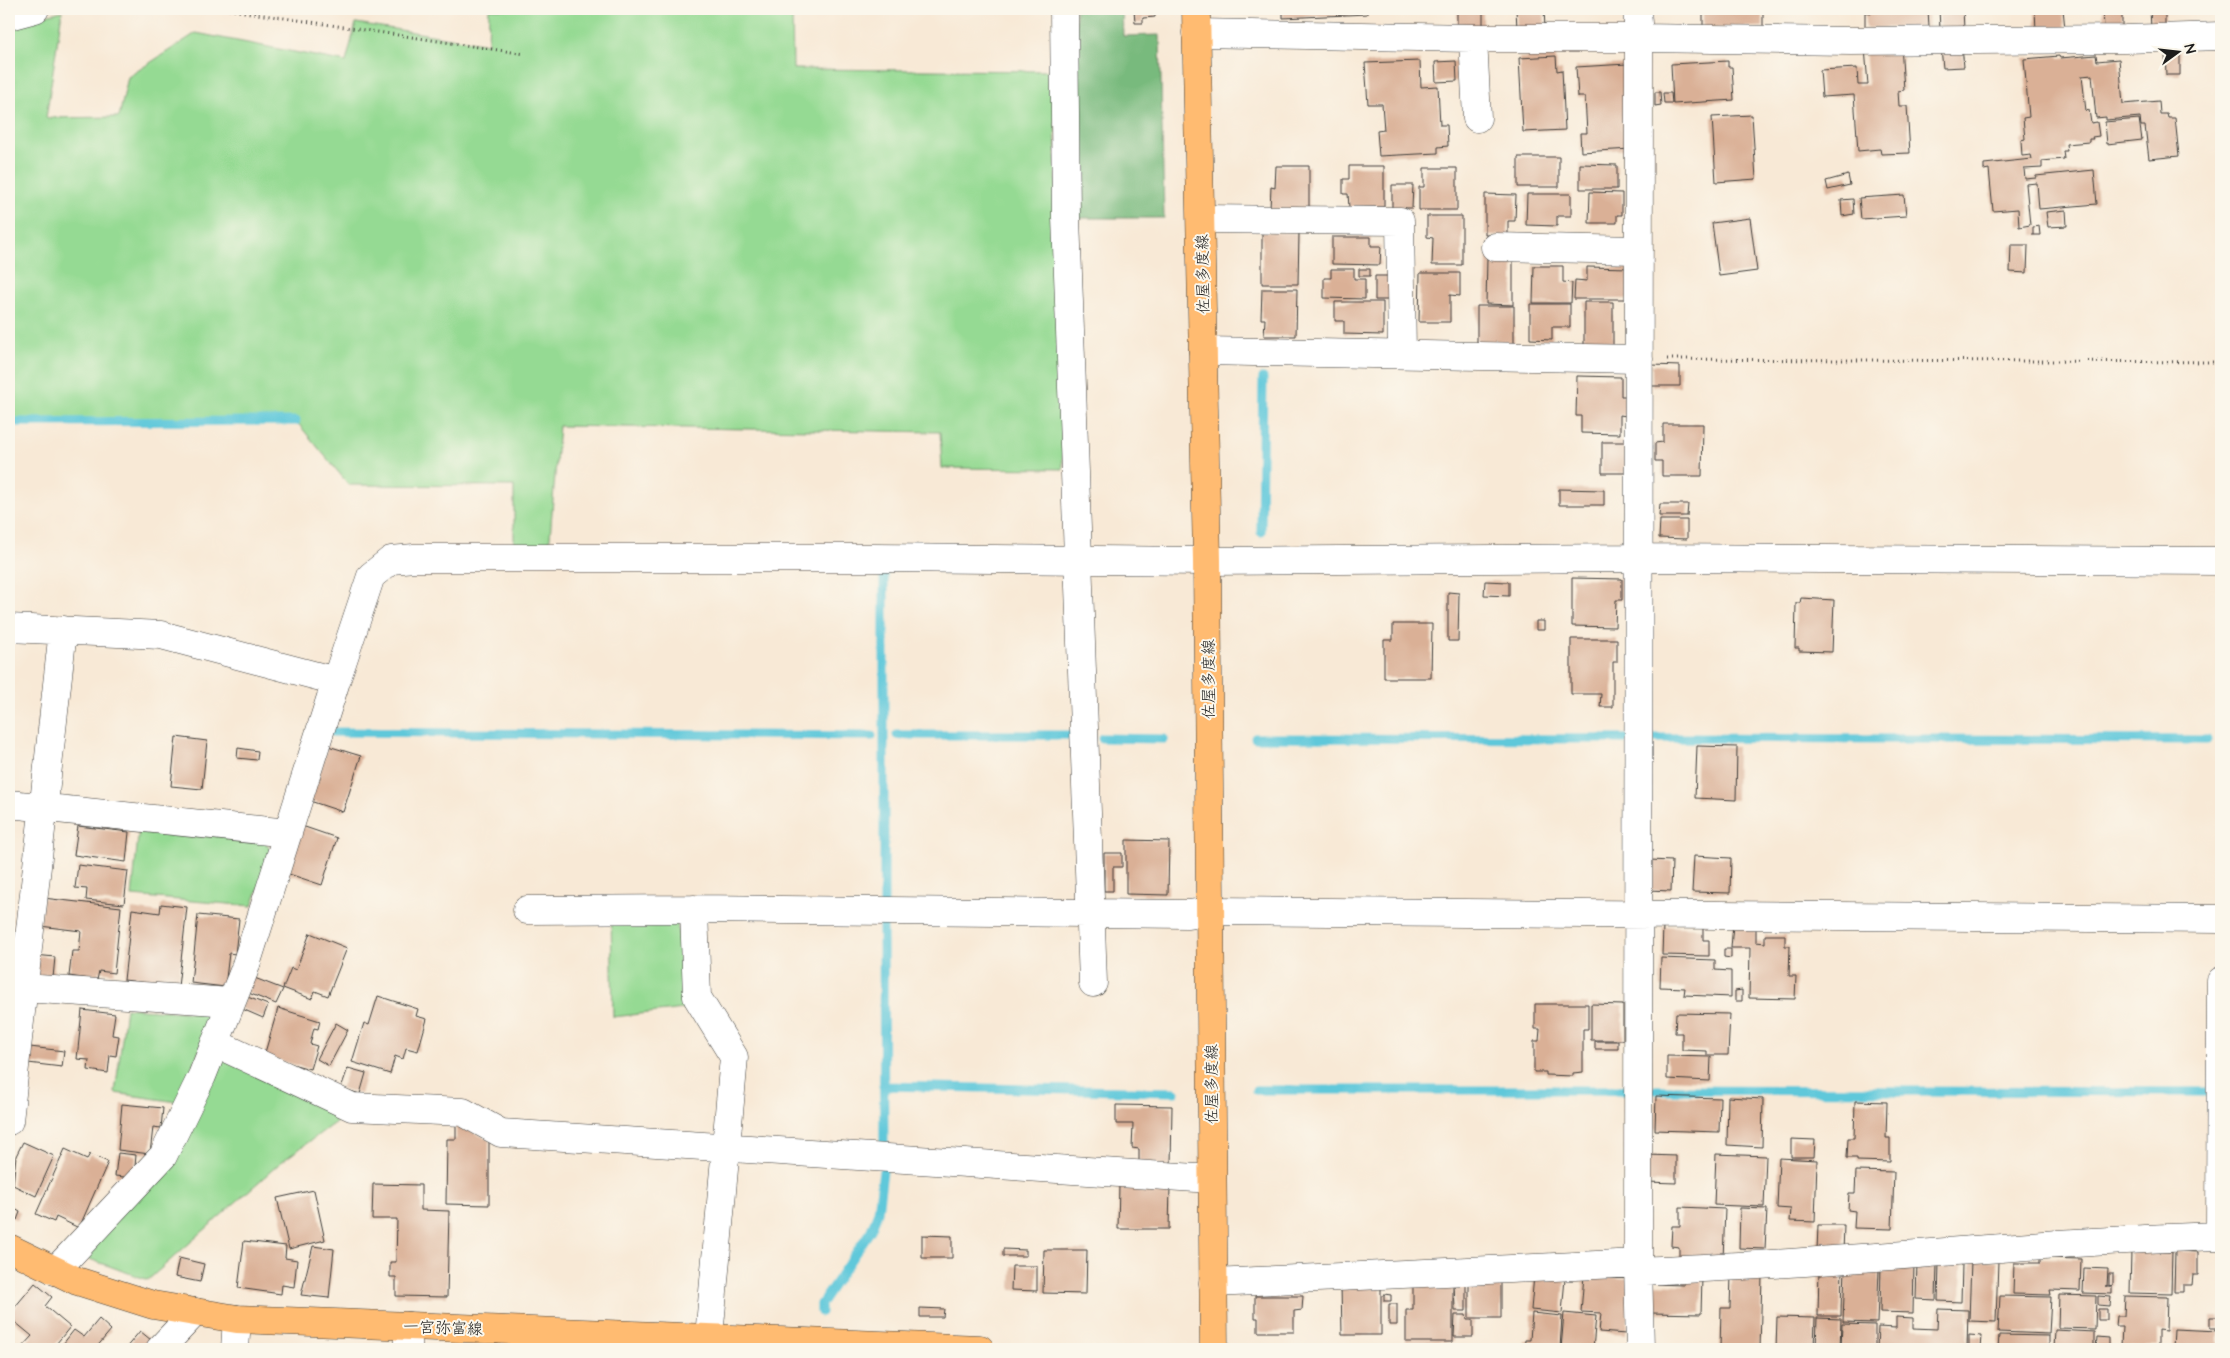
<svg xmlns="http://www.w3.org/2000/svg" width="2230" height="1358" font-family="'Architects Daughter','Klee One',sans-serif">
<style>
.green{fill:#95da93;stroke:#587b58}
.forest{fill:#78ba7d;stroke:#4a6b4c}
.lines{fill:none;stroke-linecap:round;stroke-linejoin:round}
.stream{stroke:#5fc8da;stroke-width:9}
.building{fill:#dab096}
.minor-casing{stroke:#3d3b38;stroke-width:29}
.major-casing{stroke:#3d3b38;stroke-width:29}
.path{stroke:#3d3b38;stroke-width:3;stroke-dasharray:1 4;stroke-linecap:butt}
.minor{stroke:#fff;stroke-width:28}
.major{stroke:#ffbb71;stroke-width:28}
.labels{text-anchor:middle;stroke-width:4;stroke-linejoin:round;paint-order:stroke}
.street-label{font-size:16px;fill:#1c1c1c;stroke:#fbf7ec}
</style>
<rect width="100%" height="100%" fill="#fbf7ec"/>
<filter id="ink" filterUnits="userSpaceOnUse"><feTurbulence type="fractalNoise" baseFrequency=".02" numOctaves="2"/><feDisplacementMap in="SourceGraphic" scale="10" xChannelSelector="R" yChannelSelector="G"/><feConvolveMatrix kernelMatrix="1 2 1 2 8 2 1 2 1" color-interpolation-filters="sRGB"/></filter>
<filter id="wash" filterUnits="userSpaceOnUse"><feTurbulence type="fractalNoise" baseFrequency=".0096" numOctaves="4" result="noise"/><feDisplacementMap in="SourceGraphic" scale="20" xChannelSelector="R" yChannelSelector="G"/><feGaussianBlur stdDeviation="1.12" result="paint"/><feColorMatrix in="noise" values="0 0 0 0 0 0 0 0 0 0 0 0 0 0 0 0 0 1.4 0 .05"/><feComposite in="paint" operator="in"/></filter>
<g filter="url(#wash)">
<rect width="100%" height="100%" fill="#f8e9d6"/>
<path class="green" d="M489 9H792L793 69 1054 71 1063 469 942 468 940 432 559 426 549 549 514 550V486L349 485 296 421 9 422V24L62 11 46 118 119 117 128 77 196 33 346 62 356 23 488 44Z
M139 827 263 838 272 852 252 906 132 896Z
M611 916 677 918 684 1009 613 1017Z
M126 1008 215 1014 177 1102 115 1093Z
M219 1058 344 1116 280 1163 148 1280 84 1257Z"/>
<path class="forest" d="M1076 9H1122L1123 36 1160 35 1164 218H1075Z"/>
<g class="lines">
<path class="stream" d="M9 422 296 421
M1261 532 1263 378
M333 732 872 736
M897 735H1073
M1102 738 1164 739
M1255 738 1626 739
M1649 738 2208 740
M884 904V571
M883 923 884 1148
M883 1086 1175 1092
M1256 1090H1624
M1656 1090 2212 1092
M821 1312V1304L871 1230 878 1212 883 1171"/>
</g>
<g id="blocks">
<path class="building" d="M1134 9H1155V17L1143 18V23H1135Z
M1277 9H1367V14L1283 18V11H1277Z
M1457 9H1483V30H1457Z
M1516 9H1544L1545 28 1517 29Z
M1703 9H1768V12H1763V27L1703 28Z
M1872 9H1928L1929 27 1865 28V12L1872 13Z
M1939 9H1963L1964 29H1940Z
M2035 9H2063L2065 29 2036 31Z
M2103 9H2122V28H2104Z
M2150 9H2165V29H2151Z
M1901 45 1904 90 1898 91 1899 106H1907L1910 153 1881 154 1880 149 1858 151 1854 95 1822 97 1820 70 1857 68 1858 85H1868L1865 48Z
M1962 47 1964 67 1943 68 1941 48Z
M2180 51V75H2166L2165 52Z
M2096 55 2097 61 2119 59 2123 104 2159 101 2160 114H2167L2168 118H2175L2179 156 2149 159 2145 126H2141L2140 117 2106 120V117L2096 118 2092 75 2082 76 2086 111 2089 110 2091 123 2097 122 2099 136 2092 137 2093 139H2089V142L2066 144 2067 151H2063L2064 159 2042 161V168L2024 169 2025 179 2036 178V176L2094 170 2097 204 2039 209 2037 183 2026 184 2030 225 2019 227 2018 209 1993 211 1989 169 1984 170V164L2032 159 2031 155 2022 156 2021 140 2025 139 2023 118 2029 117 2024 59 2059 56 2060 58Z
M1556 56 1557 71 1562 70 1565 130 1523 132 1519 58Z
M1420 61 1421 87 1438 86 1440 125H1447L1448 146 1438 147V153L1379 156 1377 131 1384 130 1382 104H1368L1365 63Z
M1456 61 1457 81 1436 82 1435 62Z
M1728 61V67H1732L1734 100 1673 104 1671 64Z
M1627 64 1631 149 1581 152 1580 133H1587L1585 97H1578L1576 67Z
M1655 92H1660L1661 105 1655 106Z
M1663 93H1671L1672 103H1664Z
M1752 115 1756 179 1716 182 1712 117Z
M2139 119 2142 140 2107 144 2105 122Z
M1518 157H1559V187H1518Z
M1580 164 1617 165V189H1580Z
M1276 166H1309V209H1270L1271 187 1275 188Z
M1349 166H1384V207H1349L1348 194H1343V179H1349Z
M1424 168H1457V210H1419V187H1424Z
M1848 175 1850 185 1828 190 1826 181Z
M1392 185H1413L1412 208H1392Z
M1590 192 1622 193V215H1617V223H1589Z
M1485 194 1516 195 1515 221H1508V235H1485Z
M1527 194H1571V216H1557V226L1526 225Z
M1904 195 1906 216 1861 219 1859 198Z
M1853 199 1854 214 1842 216 1841 200Z
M2066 210 2067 226 2048 227 2046 212Z
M1427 216H1462V265H1432L1433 238 1427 237Z
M1750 218 1757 271 1719 276 1712 223Z
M2039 226 2040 235H2033V227Z
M1262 232 1299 233 1298 284H1262Z
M1332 237H1371V246H1381L1380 265 1332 264Z
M2011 245H2028L2027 273 2010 272Z
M1487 258H1513V305L1486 304Z
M1534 266H1563V282L1572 283 1571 303H1533Z
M1587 267 1630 268V299H1574L1575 280 1587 281Z
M1331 269H1354V279H1365V299L1324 298V278H1331Z
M1359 269H1370V276H1359Z
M1420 273H1460V296L1450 295V322H1419Z
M1375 276H1390V300H1375Z
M1262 289H1297L1296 336H1264L1265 319H1261Z
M1335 302H1383V335L1344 334V321H1335Z
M1584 302H1613V349H1584Z
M1530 304H1570V327H1552V340L1530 339Z
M1477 306H1514V345L1477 344Z
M1652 365 1680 366V386H1652Z
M1577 376 1621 377V396H1627L1626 416 1620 415V434L1581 433V416H1576Z
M1663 424H1703L1702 476H1662V461H1655V443L1663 442Z
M1602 442H1628L1627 473H1602Z
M1559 489 1604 490V505H1559Z
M1660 504H1688L1687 516H1659Z
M1660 520H1687V539L1659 538Z
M1572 578 1622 579V600H1616L1615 627 1572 626Z
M1485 581 1509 582V596L1484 595Z
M1448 592 1459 593 1458 641H1448Z
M1801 598 1834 600 1832 652 1799 651V648H1795L1796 603H1800Z
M1536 621H1544V630H1536Z
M1393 624H1432L1431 678H1384V640H1393Z
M1571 639H1617V662H1613V707H1600L1601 694H1571Z
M176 737 207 741 202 789 171 786Z
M328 746 361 756 343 812 310 801Z
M1697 746 1737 747 1736 800 1695 798Z
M238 748 258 751 257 760 237 758Z
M78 826 129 832 126 862 74 855Z
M302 826 337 838 322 885 286 873Z
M1126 840 1169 841 1168 895 1126 894Z
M1104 853H1122V867H1113V891H1104Z
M1694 856 1731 858 1730 893 1692 892Z
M1649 860 1672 861 1671 891 1648 890Z
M78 865 128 871 124 904 86 900 87 889 75 888Z
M43 898 121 907 114 973 99 971 97 980 69 976 72 951H79L81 931 40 926Z
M161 904 187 907 178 987 124 980 132 909 160 913Z
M198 915 239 919 235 954 229 953 225 987 191 983Z
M1733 924H1756V942L1765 943V935H1785V946H1790L1789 976H1796L1795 999 1749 998 1750 948H1731Z
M1663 926 1703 928V940H1709V956L1662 955Z
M310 933 347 948 328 996 315 991 312 999 283 988 291 968 296 970Z
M1724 949H1731V958L1724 957Z
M35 955 55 957 53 978 33 976Z
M1661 958 1715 960V970L1731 971V997L1684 995 1685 988 1660 987Z
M252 977 283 989 276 1004 246 992Z
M1742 990V1001H1735V991Z
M245 996 268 1005 263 1018 240 1008Z
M378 996 418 1009 416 1016 427 1019 418 1051 406 1048 403 1059 395 1056 390 1074 352 1062 364 1023 369 1025Z
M1535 1004H1588V1029H1583V1072L1573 1073V1076L1546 1075V1072H1534V1041H1539L1540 1029H1535Z
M1591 1004 1623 1005V1040H1591Z
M278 1008 320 1021 318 1029 314 1028 310 1044 317 1046 310 1069 264 1056Z
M82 1010 115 1014 112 1035 119 1036 116 1056 110 1055 108 1073 88 1070 89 1060 77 1059Z
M1676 1013 1730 1014 1728 1055H1707V1051L1682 1050V1033H1675Z
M336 1023 348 1030 329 1066 317 1059Z
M1595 1041H1618V1049H1595Z
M30 1047 64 1051 62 1067 28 1063Z
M1667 1056 1711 1057 1710 1081 1667 1079Z
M348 1068 366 1073 360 1094 341 1088Z
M1656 1096 1720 1098 1719 1132 1655 1130Z
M1728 1097 1763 1099 1762 1147 1727 1145Z
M1855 1101 1887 1102 1886 1138H1890V1162L1857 1161V1158H1847L1848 1138H1854Z
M122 1104 163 1108 161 1128 153 1127 150 1154 118 1150Z
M1116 1105 1172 1106 1171 1166 1139 1165V1149L1132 1148 1133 1124H1116Z
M456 1124 489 1140V1205L446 1204 447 1139H456Z
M1791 1139 1815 1140 1814 1157H1791Z
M23 1142 54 1156 36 1196 13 1185 16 1156Z
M65 1149 87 1159 90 1154 108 1162 79 1228 56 1217 54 1222 36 1214Z
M118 1153 136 1155 134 1178 115 1176Z
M1716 1154 1766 1156 1764 1207 1714 1205Z
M1647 1155 1676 1156V1183L1647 1182Z
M1779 1158 1817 1160 1815 1222 1790 1221 1791 1209 1777 1208Z
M1856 1171 1894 1172 1892 1229 1854 1228 1855 1211 1848 1210 1849 1193H1855Z
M373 1184 421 1185V1210L449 1211 447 1297 396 1296V1277H390V1262H396L397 1219H372Z
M1119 1185 1170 1186 1169 1229H1118Z
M314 1190 325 1240 289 1249 277 1198Z
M1680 1207 1725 1209 1723 1259 1679 1258V1247L1671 1246 1672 1226H1680Z
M1740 1208 1767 1209 1765 1249 1739 1248Z
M15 1209 20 1212 17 1220 11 1217Z
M1818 1225H1844L1843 1253 1817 1251Z
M922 1235 952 1236V1258H922Z
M244 1241 286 1246 285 1258 297 1260 294 1287 282 1285 281 1294 238 1288Z
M313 1246 334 1249 329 1298 301 1295Z
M1003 1249 1026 1250V1256H1003Z
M1044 1250H1087L1086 1294 1043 1293Z
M2131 1251 2172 1252 2171 1294 2130 1293Z
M2175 1251 2198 1252V1275H2193L2192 1285H2183V1292H2174Z
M179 1258 204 1264 200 1282 175 1277Z
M2040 1258 2081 1259 2080 1291 2050 1290 2051 1295 2013 1294 2014 1263H2040Z
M1971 1260 1998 1261 1996 1322 1969 1321Z
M1917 1262 1937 1263 1936 1300 1916 1299Z
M1881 1263 1914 1264 1913 1313 1880 1312Z
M1939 1263 1962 1264 1961 1302 1938 1301Z
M1012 1266H1037V1291L1011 1290Z
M1819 1267 1842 1268 1841 1316H1818Z
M1845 1268 1879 1269 1877 1323 1843 1322Z
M2084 1268 2108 1269 2107 1286H2105H2112V1294L2083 1293Z
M2109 1274H2113V1285L2109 1286Z
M1534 1275 1565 1278 1562 1313 1531 1310Z
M1584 1275 1630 1279 1626 1334 1599 1332 1601 1313 1581 1312Z
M1731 1275 1762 1276 1760 1349H1720L1721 1308H1730Z
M1684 1277H1702L1701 1314 1651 1313V1284L1684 1285Z
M1454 1280H1466V1311H1455Z
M1501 1280V1318H1469V1281Z
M1413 1281H1453V1342H1406V1310H1413Z
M35 1283 52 1297 45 1306 70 1327 52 1349H20L32 1336 9 1317V1314Z
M1341 1284H1381V1335H1342Z
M1384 1294 1391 1295V1301H1384Z
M2059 1295 2096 1296 2095 1329 2058 1328Z
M1255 1296H1303L1302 1310 1294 1311V1332H1258V1318H1255Z
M2000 1296 2051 1297 2049 1334 1998 1332Z
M2098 1296 2111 1297 2110 1306 2098 1305Z
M2125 1296 2167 1297 2166 1331 2158 1330V1347L2121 1346 2122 1326H2116L2117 1316H2124Z
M1389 1304H1397V1325H1389Z
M920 1308 944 1309 943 1317H920Z
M1938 1309 1968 1310 1967 1349H1877L1878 1327 1896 1328V1317L1913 1318V1328L1937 1329Z
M2098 1309H2107V1320H2098Z
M1532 1313 1562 1316 1560 1349H1524L1525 1340H1530Z
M1564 1313 1596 1316 1593 1349H1561Z
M1455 1315H1466L1467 1320H1473V1337H1454Z
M1777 1317 1815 1318 1814 1349H1776Z
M2210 1317H2219V1328H2210Z
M1817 1318 1841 1319 1840 1349H1816Z
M99 1319 111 1330 95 1349H59L74 1330 84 1337Z
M1842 1324 1875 1325V1349H1841Z
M2174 1329 2219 1331V1349H2173Z
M2055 1330 2094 1332V1349H2054Z
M140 1331 151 1340 144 1349H125Z
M1969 1335 1982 1336 1981 1349H1969Z
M1999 1335 2049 1336V1349H1998Z
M2097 1337 2109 1338V1349H2096Z
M291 1346H333V1349H291Z"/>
</g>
</g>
<g filter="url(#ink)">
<use href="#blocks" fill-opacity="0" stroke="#3d3b38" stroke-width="1"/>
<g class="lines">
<defs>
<path id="minor" d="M1064 9 1066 217 1093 983
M1637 9 1639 38 1638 1263 1640 1349
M9 16 35 9
M1196 33 1473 38H1639L1851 41 2125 39 2221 36
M1473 38 1477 118
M1201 219 1400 221 1402 353
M1495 247 1639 250
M1203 351 1639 359
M9 628 161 635 336 681 371 576 391 560 414 558H873L1207 561 1639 558 2221 561
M9 804 288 833
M694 909 697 997 734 1057 709 1337
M527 910 694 909 1188 914 1210 911 2221 919
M9 987 231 1002
M215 1043 352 1107 463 1112 501 1133 1212 1179
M9 1121 63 630
M2220 1236 2221 981
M55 1271 163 1156 202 1076 244 971 336 681
M1638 1271C1833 1264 2027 1242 2221 1236
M1213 1283 1638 1263
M408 1326V1349
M160 1349 195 1312
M235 1349 237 1319"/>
<path id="major" d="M1196 9 1207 561 1214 1349
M9 1248 77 1281 153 1305 237 1319 980 1349"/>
</defs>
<use href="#minor" class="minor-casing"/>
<use href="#major" class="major-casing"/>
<path class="path" d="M224 9 525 54
M1667 359 2221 362"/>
<use href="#minor" class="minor"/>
<use href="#major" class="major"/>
</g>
</g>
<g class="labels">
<g class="street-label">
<text transform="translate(1202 274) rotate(-91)" y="6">佐屋多度線</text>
<text transform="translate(1208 679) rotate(-90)" y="6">佐屋多度線</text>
<text transform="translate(1211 1084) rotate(-90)" y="6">佐屋多度線</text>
<text transform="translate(443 1327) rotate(2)" y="6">一宮弥富線</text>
</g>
</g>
<rect width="2230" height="1358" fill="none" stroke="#fbf7ec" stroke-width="30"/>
<g transform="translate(2178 52) rotate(75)" stroke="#fbf7ec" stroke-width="4" paint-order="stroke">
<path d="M0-4L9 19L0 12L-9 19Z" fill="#1c1c1c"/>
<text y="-8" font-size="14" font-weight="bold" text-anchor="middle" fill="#1c1c1c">N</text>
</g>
</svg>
